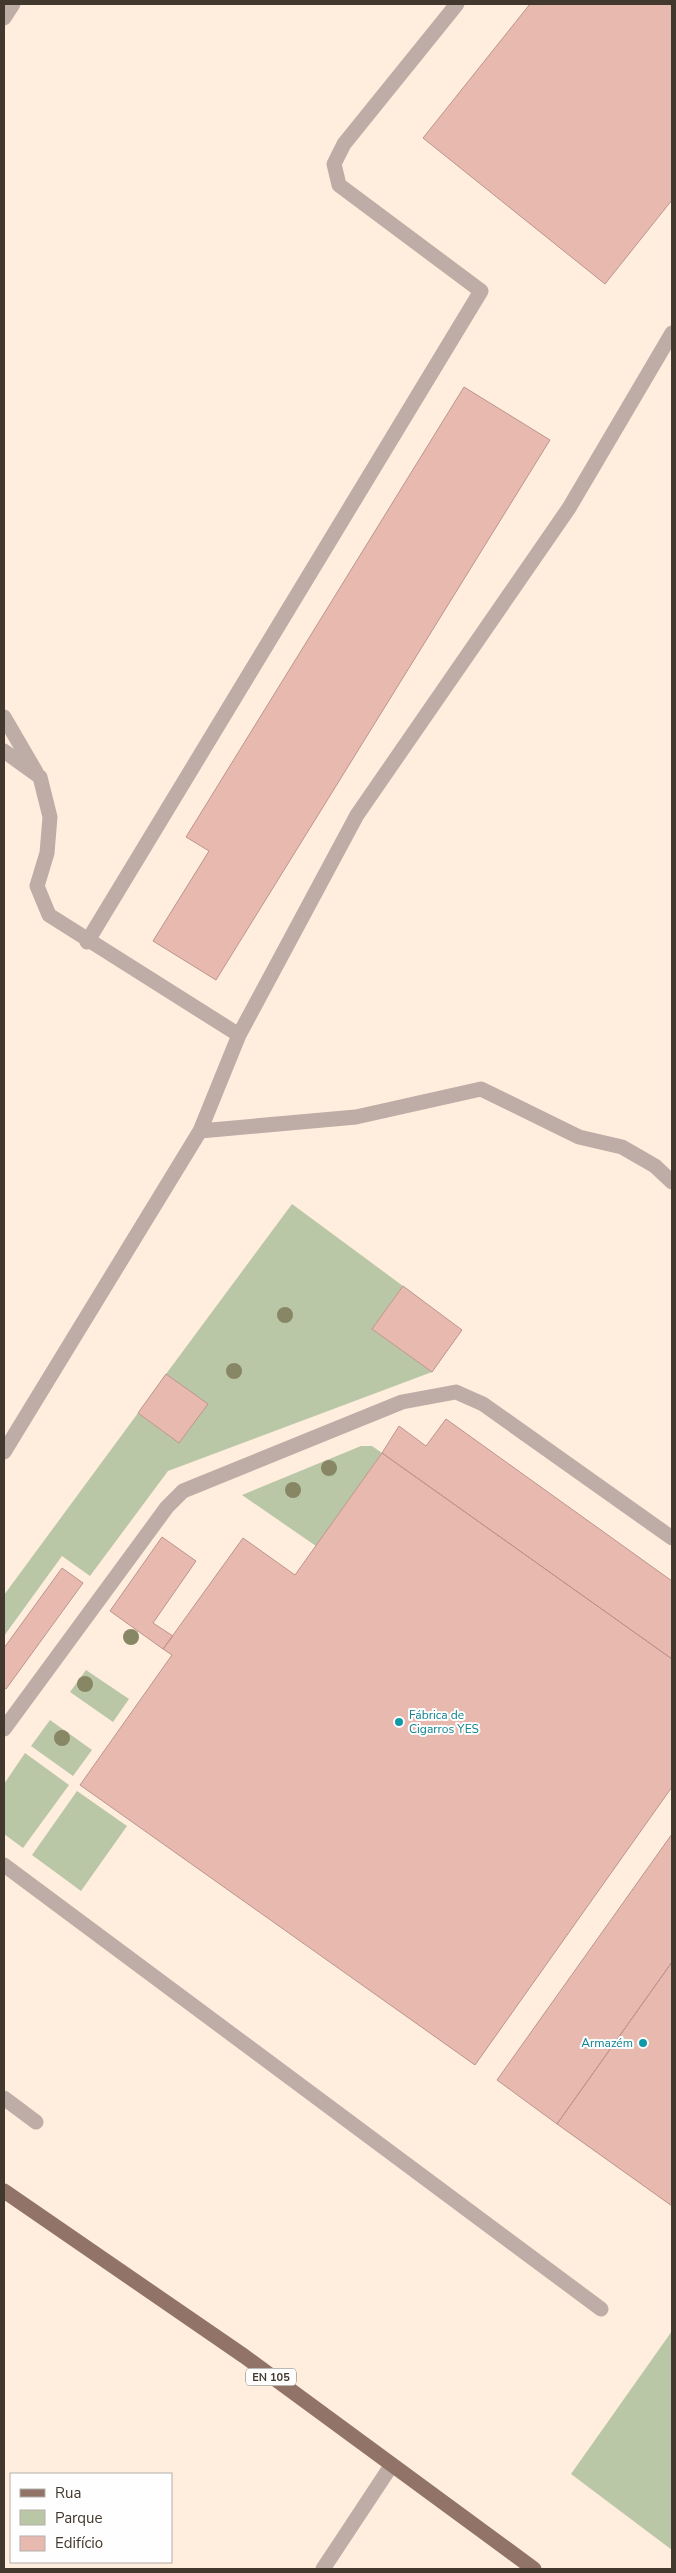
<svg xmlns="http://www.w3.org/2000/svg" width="676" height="2573" font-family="'Nunito Sans',sans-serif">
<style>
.green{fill:#bac7a7}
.building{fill:#e8b9ae;stroke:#bc958d}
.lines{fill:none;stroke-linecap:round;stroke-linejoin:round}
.minor{stroke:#beaca6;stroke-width:15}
.major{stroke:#917368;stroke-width:15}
.tree{fill:#878766}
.culture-dot{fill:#0f9aa8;stroke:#fefefe;stroke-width:2}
.labels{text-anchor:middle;stroke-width:4;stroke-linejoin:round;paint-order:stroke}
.shield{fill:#fefefe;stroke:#7b736c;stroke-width:1}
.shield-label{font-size:11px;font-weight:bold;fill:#43382d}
.culture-label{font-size:12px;fill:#0d838f;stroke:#fefefe;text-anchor:start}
</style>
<rect width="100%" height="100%" fill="#ffeddd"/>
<path class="green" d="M292 1204 403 1286 372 1329 432 1372 168 1471 90 1576 62 1556 4 1636V1595L138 1413 179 1443 207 1405 166 1374Z
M361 1446H372L382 1453 316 1546 242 1495Z
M86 1670 129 1699 113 1722 70 1692Z
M50 1720 92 1750 73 1776 31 1746Z
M25 1753 69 1785 23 1848 4 1834V1784Z
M77 1791 127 1826 81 1891 32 1855Z
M672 2331V2550L571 2474Z"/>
<path class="building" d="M530 4H672V200L605 284 423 138Z
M464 387 550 440 216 980 153 941 209 851 186 837Z
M403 1286 462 1330 432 1372 372 1329Z
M166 1374 208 1404 179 1443 138 1413Z
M446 1419 672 1581V1659L382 1453 399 1426 426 1446Z
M382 1453 672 1659V1787L475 2065 80 1785 172 1655 163 1649 243 1538 295 1575Z
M162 1537 196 1561 153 1623 173 1636 163 1649 110 1611Z
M62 1568 83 1583 6 1689 4 1688V1648Z
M672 1834V1962L557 2124 497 2080Z
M672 1962V2206L557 2124Z"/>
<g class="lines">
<path class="minor" d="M4 18 13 4
M4 717 36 772
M4 751 40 777 50 817 47 853 37 886 49 915 239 1035
M87 942 481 291 339 185 334 164 344 144 457 4
M200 1131 356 1117 481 1089 579 1137 622 1147 655 1166 672 1182
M4 1452 200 1131 239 1035 357 815 569 508 672 333
M4 1729 167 1507 183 1491 402 1402 456 1392 483 1404 672 1538
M4 1865 601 2309
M4 2098 36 2122
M323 2569 391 2466"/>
<path class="major" d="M4 2191 244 2356 534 2569"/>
</g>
<g class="tree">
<circle cx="285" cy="1315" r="8"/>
<circle cx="234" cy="1371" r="8"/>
<circle cx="329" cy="1468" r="8"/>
<circle cx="293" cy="1490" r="8"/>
<circle cx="131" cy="1637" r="8"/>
<circle cx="85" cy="1684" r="8"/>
<circle cx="62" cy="1738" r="8"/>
</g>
<g class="culture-dot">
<circle cx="399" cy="1722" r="5"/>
<circle cx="643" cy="2043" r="5"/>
</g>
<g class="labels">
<rect class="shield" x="246" y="2368.5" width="50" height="17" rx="4"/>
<g class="shield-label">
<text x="271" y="2381">EN 105</text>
</g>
<g class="culture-label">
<text x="409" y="1719">Fábrica de<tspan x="409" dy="14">Cigarros YES</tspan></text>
<text x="633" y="2047" text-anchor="end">Armazém</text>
</g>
</g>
<rect width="676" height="2573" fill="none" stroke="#43382d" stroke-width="10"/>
<rect x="10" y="2473" width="162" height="90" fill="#fefefe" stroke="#b3afaa"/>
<rect x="20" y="2489" width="25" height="8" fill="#917368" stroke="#b3afaa"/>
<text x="55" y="2498" font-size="15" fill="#43382d">Rua</text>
<rect x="20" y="2510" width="25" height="15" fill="#bac7a7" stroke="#b3afaa"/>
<text x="55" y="2523" font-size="15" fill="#43382d">Parque</text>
<rect x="20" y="2536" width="25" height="15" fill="#e8b9ae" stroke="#b3afaa"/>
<text x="55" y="2548" font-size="15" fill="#43382d">Edifício</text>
</svg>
